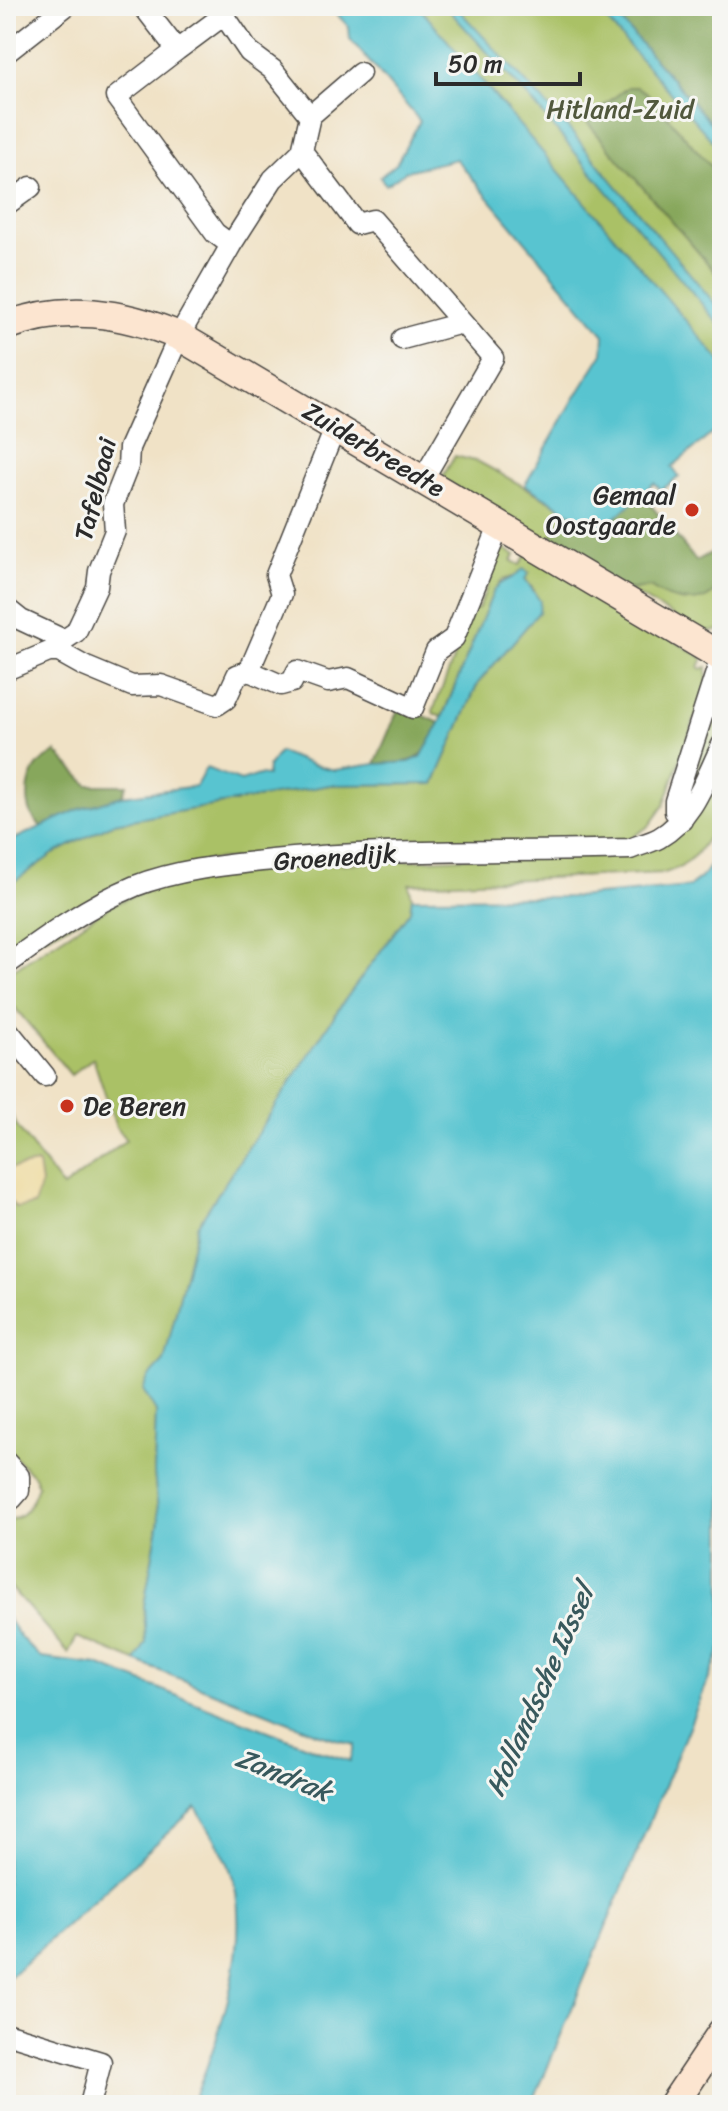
<svg xmlns="http://www.w3.org/2000/svg" width="728" height="2111" font-family="Sriracha,sans-serif">
<style>
.green{fill:#aac166;stroke:#6a7648;stroke-width:2}
.forest{fill:#87a75b;stroke:#596943;stroke-width:2}
.sand{fill:#eeda9e;stroke:#8c8264;stroke-width:2}
.water{fill:#58c4d0;stroke:#42787e;stroke-width:2}
.lines{fill:none;stroke-linecap:round;stroke-linejoin:round}
.street-casing{stroke:#494642;stroke-width:23}
.secondary-casing{stroke:#494642;stroke-width:31}
.street{stroke:#fff;stroke-width:20}
.secondary{stroke:#fce5d0;stroke-width:28}
.poi-dot{fill:#c8321e;stroke:#f6f6f2;stroke-width:3}
.labels{text-anchor:middle;stroke-width:6;stroke-linejoin:round;paint-order:stroke}
.park-label{font-size:26px;fill:#51583d;stroke:#f6f6f2}
.street-label{font-size:26px;fill:#2b2b2b;stroke:#f6f6f2}
.poi-label{font-size:26px;fill:#2b2b2b;stroke:#f6f6f2;text-anchor:end}
.water-label{font-size:28px;font-style:italic;fill:#38595d;stroke:#f6f6f2}
</style>
<rect width="100%" height="100%" fill="#f6f6f2"/>
<filter id="ink" filterUnits="userSpaceOnUse"><feTurbulence type="fractalNoise" baseFrequency=".0125" numOctaves="2"/><feDisplacementMap in="SourceGraphic" scale="16" xChannelSelector="R" yChannelSelector="G"/><feConvolveMatrix kernelMatrix="1 2 1 2 8 2 1 2 1" color-interpolation-filters="sRGB"/></filter>
<filter id="wash" filterUnits="userSpaceOnUse"><feTurbulence type="fractalNoise" baseFrequency=".006" numOctaves="4" result="noise"/><feDisplacementMap in="SourceGraphic" scale="32" xChannelSelector="R" yChannelSelector="G"/><feGaussianBlur stdDeviation="1.8" result="paint"/><feColorMatrix in="noise" values="0 0 0 0 0 0 0 0 0 0 0 0 0 0 0 0 0 1.4 0 .05"/><feComposite in="paint" operator="in"/></filter>
<g filter="url(#wash)">
<rect width="100%" height="100%" fill="#f0e2c6"/>
<path class="green" d="M393 6H722V377Z
M455 456 479 462 567 510 547 544 442 478Z
M498 545 515 555 512 561 520 565 528 553 703 658 699 667 701 669 707 667V685L664 805 649 826 628 840 209 860 6 955V887L53 854 114 823 330 785 434 784 478 683 539 612 534 590 525 579 529 573 502 580 494 591 442 717 434 714 433 711 474 608 478 609 496 566 491 563Z
M722 580V627L717 631 702 632 628 590 650 587 712 594Z
M722 675V732L685 799Z
M722 758V817L696 854 681 867 665 873 409 884 412 898 410 911 342 1004 197 1226 164 1361 148 1378 156 1412 154 1473 159 1520 144 1606 146 1643 135 1661 77 1637 68 1653 6 1582V1521C26 1517 31 1505 38 1486L34 1476 6 1448V1104L18 1128 63 1188 126 1140 116 1127 93 1058 71 1075 6 997V974L115 903 165 884 276 867 647 849Z"/>
<path class="forest" d="M608 6H722V136Z
M628 87H637L647 93 722 179V280L585 120Z
M641 493 696 561 714 551 722 530C722 544 726 568 721 581 709 611 669 602 650 587L628 590 547 544 567 510 595 528H604Z
M400 705 440 723C420 764 420 762 375 764Z
M56 752 88 785H127L122 796 41 826C23 812 25 780 39 764 43 759 51 756 56 752Z"/>
<path class="sand" d="M38 1164 41 1184 34 1205 16 1208 6 1197V1169Z"/>
<path class="water" d="M324 6H418L722 363V425L672 467 679 477 661 490 654 483 604 528H595L525 485 574 399 603 353 604 335 456 159 406 171 386 185 380 177 396 164 420 121 350 39 349 27 331 8Z
M445 6H455L569 129 722 312V328L531 100Z
M594 6H608L722 136V152Z
M523 569 529 573 525 579 540 601 539 612 478 683 434 784 330 785 114 823 53 854 6 887V843L77 810 122 796 196 786 206 768 241 781 259 775 267 776 268 767 279 752 313 765 335 770 375 764 409 762 421 757 440 723 494 590C504 578 515 580 523 569Z
M722 848V1647L541 2083 532 2105H192C219 2038 256 1938 229 1866 221 1846 207 1826 196 1807L6 1980V1616L21 1638 41 1658 98 1665 320 1751 350 1761 355 1745 317 1733 135 1661 146 1643 144 1606 159 1520 154 1473 156 1412 143 1390 148 1378 164 1361 197 1226 342 1004 410 911 412 898 575 897 689 887 701 878Z"/>
</g>
<g filter="url(#ink)">
<g class="lines">
<defs>
<path id="street" d="M177 50 224 15 249 52 273 70 310 116 302 151 273 179 231 245
M6 53 66 6
M310 116 360 73
M302 151 357 224 373 220 493 358 423 479
M6 205 31 187
M402 339 462 323
M6 608 21 620 64 640
M59 652 64 640 76 632 97 587 99 571 115 531 113 504 128 466 129 448 179 336 231 245 215 233 116 97 177 50 143 6
M6 670 49 652H59L84 666 132 686 161 685 217 705 226 699 237 675 249 671
M249 671 281 685 292 682 297 671 328 682 348 678 413 708 436 651 454 638 500 524
M249 671 282 594 276 575 336 426
M682 820 675 812V801L721 657
M6 965C46 936 89 905 135 886 179 869 226 865 272 860 391 848 510 853 630 849 639 845 650 843 659 838 694 818 705 779 722 745
M6 1028 45 1076
M6 1462 19 1476V1491L12 1499 6 1500
M6 2033 101 2062 90 2105"/>
<path id="secondary" d="M6 326C66 303 122 312 179 336L708 649 721 657 722 654
M673 2105 722 2032"/>
</defs>
<use href="#street" class="street-casing"/>
<use href="#secondary" class="secondary-casing"/>
<use href="#street" class="street"/>
<use href="#secondary" class="secondary"/>
</g>
</g>
<g class="poi-dot">
<circle cx="692" cy="510" r="8"/>
<circle cx="67" cy="1106" r="8"/>
</g>
<g class="labels">
<g class="park-label">
<text x="620" y="118">Hitland-Zuid</text>
</g>
<g class="street-label">
<text transform="translate(374 449) rotate(31)" y="9">Zuiderbreedte</text>
<text transform="translate(95 489) rotate(-76)" y="9">Tafelbaai</text>
<text transform="translate(335 857) rotate(-4)" y="9">Groenedijk</text>
</g>
<g class="poi-label">
<text x="676" y="504">Gemaal<tspan x="676" dy="30">Oostgaarde</tspan></text>
<text x="83" y="1115" text-anchor="start">De Beren</text>
</g>
<g class="water-label">
<text transform="translate(539 1690) rotate(-66)" y="10">Hollandsche IJssel</text>
<text transform="translate(284 1774) rotate(22)" y="10">Zandrak</text>
</g>
</g>
<rect width="728" height="2111" fill="none" stroke="#f6f6f2" stroke-width="32"/>
<path d="M436 72v12h144v-12" fill="none" stroke="#2b2b2b" stroke-width="4"/>
<text x="448" y="72" font-size="24" fill="#2b2b2b" stroke="#f6f6f2" stroke-width="6" paint-order="stroke">50 m</text>
</svg>
